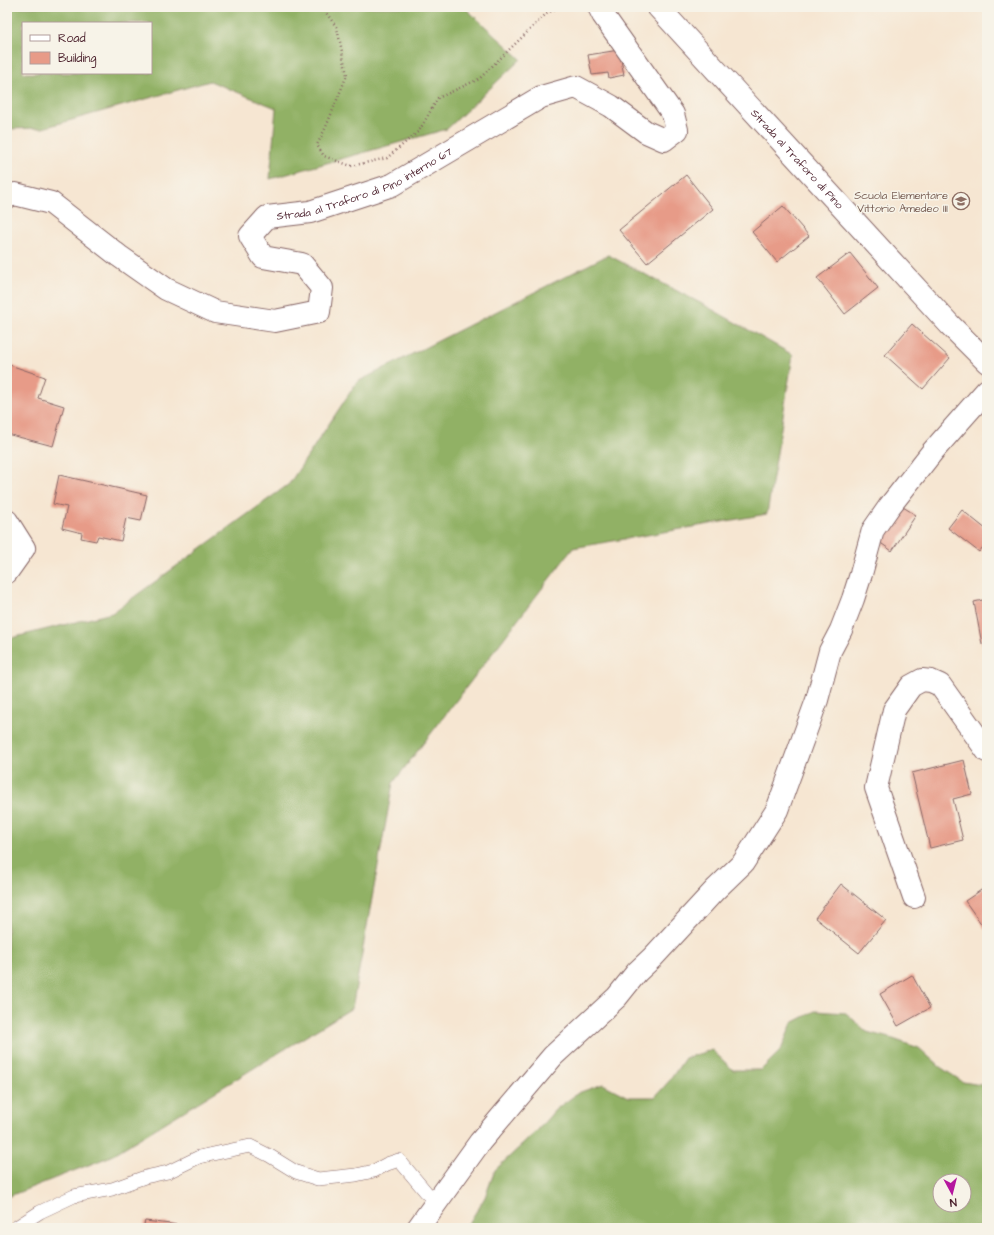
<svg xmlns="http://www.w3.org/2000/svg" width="994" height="1235" font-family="'Architects Daughter',sans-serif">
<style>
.forest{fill:#91b165;stroke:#6e6848;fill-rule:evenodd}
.building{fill:#e79b88}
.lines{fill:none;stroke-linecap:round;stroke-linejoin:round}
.service-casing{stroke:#866565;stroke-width:14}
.minor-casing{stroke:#866565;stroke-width:24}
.primary-casing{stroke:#866565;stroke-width:24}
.path{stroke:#866565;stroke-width:2.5;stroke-dasharray:1 3;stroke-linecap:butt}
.service{stroke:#fff;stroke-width:13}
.minor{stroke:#fff;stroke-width:22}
.primary{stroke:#fff;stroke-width:22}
.labels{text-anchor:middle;stroke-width:3;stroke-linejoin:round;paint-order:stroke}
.street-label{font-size:11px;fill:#4a1f2b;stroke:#f7f3e8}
.education-label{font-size:11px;fill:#785e54;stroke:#f7f3e8;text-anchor:end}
</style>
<rect width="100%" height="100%" fill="#f7f3e8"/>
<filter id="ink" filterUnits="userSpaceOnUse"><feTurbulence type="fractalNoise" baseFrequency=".025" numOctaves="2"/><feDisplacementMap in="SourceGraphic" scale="8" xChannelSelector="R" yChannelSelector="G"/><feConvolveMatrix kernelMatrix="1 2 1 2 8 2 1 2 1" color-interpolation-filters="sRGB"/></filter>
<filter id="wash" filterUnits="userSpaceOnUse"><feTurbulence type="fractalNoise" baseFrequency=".012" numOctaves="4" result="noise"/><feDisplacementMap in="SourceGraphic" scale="16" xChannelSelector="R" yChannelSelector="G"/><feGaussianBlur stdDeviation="0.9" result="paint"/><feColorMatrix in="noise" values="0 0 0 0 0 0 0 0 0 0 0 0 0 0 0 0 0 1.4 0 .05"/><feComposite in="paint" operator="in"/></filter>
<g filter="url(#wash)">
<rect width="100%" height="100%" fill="#f6e6d2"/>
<path class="forest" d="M7 7H464L521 59 447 129 270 179 276 108 210 81 43 128 7 129ZM23 23H151V73H23Z
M608 255 706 306 793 355 767 514 573 548 393 783 352 1008 109 1157 7 1197V639L112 613 289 484 357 382Z
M815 1011 846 1013 867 1032 893 1039 919 1048 940 1067 963 1082 987 1086V1228H463L471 1220 485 1197 495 1170 537 1131 555 1110 578 1093 603 1084 628 1097H655L670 1080 685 1058 712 1050 733 1070H761L781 1050 792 1023ZM940 1181H964V1205H940Z"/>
<g id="blocks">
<path class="building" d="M619 50 624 75 609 78 608 73 592 75 588 55Z
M686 175 713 209 647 263 619 230Z
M783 206 809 236 777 262 752 232Z
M850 253 878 288 845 314 817 278Z
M912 324 950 358 923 389 885 355Z
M7 364 45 377 38 398 64 406 53 446 7 434Z
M59 475 147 495 141 521 126 518 121 541 98 536 96 541 81 538 82 533 62 528 67 507 53 504Z
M898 504 916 515 892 551 875 539Z
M962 510 987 530V542L979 552 948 528Z
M987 599V643L982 644 974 602Z
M964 760 972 794 953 799 963 840 930 848 912 773Z
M841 884 886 920 859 953 815 918Z
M987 886V932L965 901Z
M912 975 930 1008 898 1026 880 994Z
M145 1221 196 1227V1228H143Z"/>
</g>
</g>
<g filter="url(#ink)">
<use href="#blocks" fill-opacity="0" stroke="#866565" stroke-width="1"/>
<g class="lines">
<defs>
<path id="service" d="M15 1228 40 1212 74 1196 112 1189 145 1177 168 1172 199 1157 250 1146 270 1156 296 1172 318 1179 356 1175 374 1171 387 1164 399 1160 426 1192 437 1202"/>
<g id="minor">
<path id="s1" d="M7 197 15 194 51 203 119 256 166 289 215 312 275 321 319 312 322 288 302 264 263 257 250 236 267 217 310 212 392 185 541 97 576 87 611 106 646 132 664 140 677 130 673 114 603 15 599 7"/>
<path d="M7 521 24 548 7 572"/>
<path d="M914 897 876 788 894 710 911 686 922 680 931 681 940 685 987 751"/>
<path d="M418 1228 480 1142 553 1056 617 997 637 972 653 957 715 890 743 863 777 810 817 700 830 651 841 630 853 599 861 574 873 530 889 507 933 451 987 390"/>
</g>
<g id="primary">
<path id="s2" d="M658 7 950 325 987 362"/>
</g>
</defs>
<use href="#service" class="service-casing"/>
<use href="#minor" class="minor-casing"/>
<use href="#primary" class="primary-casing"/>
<path class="path" d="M322 7 337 28 347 75 326 127 317 145 324 156 351 166 387 158 419 131 438 98 479 79 547 13 559 7"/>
<use href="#service" class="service"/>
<use href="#minor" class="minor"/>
<use href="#primary" class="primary"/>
</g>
</g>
<defs>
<symbol id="school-ring" viewBox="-11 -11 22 22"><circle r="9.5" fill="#f7f3e8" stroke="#8d6e63" stroke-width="1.5"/><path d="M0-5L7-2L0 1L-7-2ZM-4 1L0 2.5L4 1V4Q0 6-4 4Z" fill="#8d6e63"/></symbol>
</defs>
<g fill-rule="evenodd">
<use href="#school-ring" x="951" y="191" width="20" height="20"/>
</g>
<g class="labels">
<g class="street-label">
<text dy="4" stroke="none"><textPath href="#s2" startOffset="206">Strada al Traforo di Pino</textPath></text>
<text dy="4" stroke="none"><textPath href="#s1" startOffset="598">Strada al Traforo di Pino interno 67</textPath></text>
</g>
<g class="education-label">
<text x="948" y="199">Scuola Elementare<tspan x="948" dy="13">Vittorio Amedeo III</tspan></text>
</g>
</g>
<rect width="994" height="1235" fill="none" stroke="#f7f3e8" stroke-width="24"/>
<rect x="22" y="22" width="130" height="52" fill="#f7f3e8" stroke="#b29e9c"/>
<rect x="30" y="35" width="20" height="6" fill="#ffffff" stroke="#b29e9c"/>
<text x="58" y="42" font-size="12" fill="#4a1f2b">Road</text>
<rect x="30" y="52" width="20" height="12" fill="#e79b88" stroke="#b29e9c"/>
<text x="58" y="62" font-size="12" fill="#4a1f2b">Building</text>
<g transform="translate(952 1193) rotate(173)"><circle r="19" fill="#f7f3e8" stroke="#b29e9c"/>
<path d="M0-3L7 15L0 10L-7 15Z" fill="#b5179e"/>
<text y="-6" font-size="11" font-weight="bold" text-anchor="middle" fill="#4a1f2b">N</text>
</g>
</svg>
